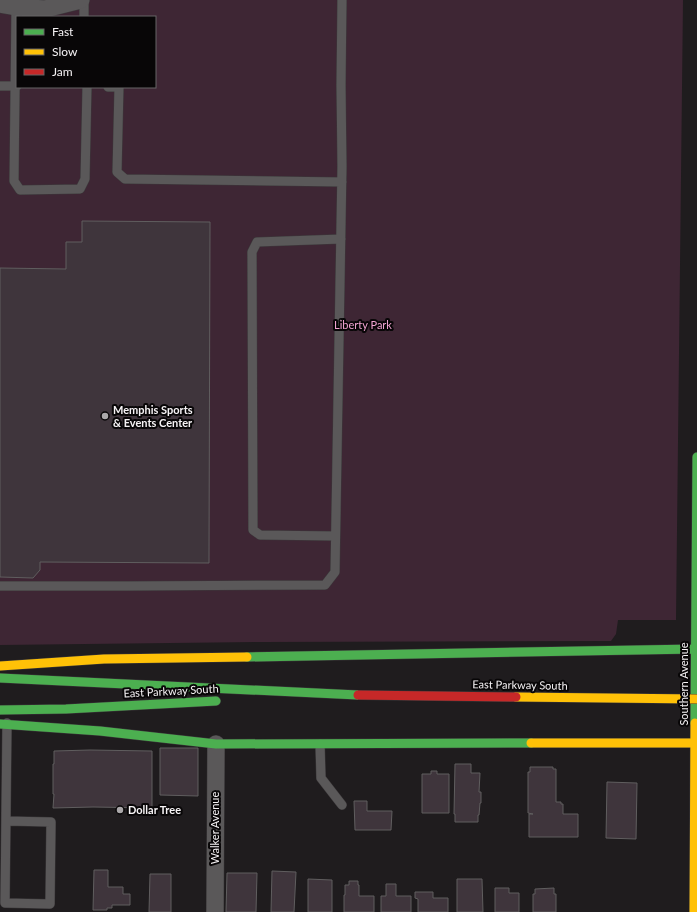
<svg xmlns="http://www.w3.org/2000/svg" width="697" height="912" font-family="Lato,sans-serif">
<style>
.green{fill:#3e2634;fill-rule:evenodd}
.building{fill:#3f353c;stroke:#605e5f}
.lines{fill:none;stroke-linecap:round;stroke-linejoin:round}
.lane-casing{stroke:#3c393b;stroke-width:10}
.street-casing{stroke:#3c393b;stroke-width:18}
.fast-casing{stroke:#3c393b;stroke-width:10}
.slow-casing{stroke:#3c393b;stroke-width:10}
.lane{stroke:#5a5859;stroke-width:9}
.street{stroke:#5a5859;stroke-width:17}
.fast{stroke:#4caf50;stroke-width:9}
.slow{stroke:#ffc107;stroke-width:9}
.slow-bridge-casing{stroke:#3c393b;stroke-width:10;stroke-linecap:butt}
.jam-bridge-casing{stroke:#3c393b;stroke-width:10;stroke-linecap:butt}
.slow-bridge{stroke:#ffc107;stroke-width:9}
.jam-bridge{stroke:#c62828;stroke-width:9}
.poi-dot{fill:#aba8aa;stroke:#080607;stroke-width:1.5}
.labels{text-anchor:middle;stroke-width:4;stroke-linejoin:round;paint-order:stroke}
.park-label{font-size:11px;fill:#f1a3d1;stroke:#080607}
.poi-label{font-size:11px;font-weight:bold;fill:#f6f3f5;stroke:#080607;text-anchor:start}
.street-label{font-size:11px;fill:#f6f3f5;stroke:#080607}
</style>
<rect width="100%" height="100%" fill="#1f1c1e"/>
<path class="green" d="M0 0H683L676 620H618L616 634 611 641 259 642 0 645ZM17 17H155V87H17Z"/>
<path class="building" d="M82 221 210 222 209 563 40 562V570L33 578 0 577V268L66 269V242H82Z
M160 748H198V796L160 795Z
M90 750 152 751V808L93 807 53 808 54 794H53V764H54V751Z
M455 764H471V773H480L479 792H481V803H480L479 815H478V822H455V814H454Z
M530 767H553V769H556V802H561V804H563V814H578V837H529V814H533L528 813V772H530Z
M431 771H437V774H449V813H422V774H431Z
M607 782 637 783 636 839 606 838Z
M354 801H367V811H392L391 830H355Z
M94 870H108V887H123V894H130V905H112V908H107V910H93Z
M272 871 296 872 294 912H271Z
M227 873H257L256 912H226Z
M150 874H171V912H149Z
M308 879 332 880V912H308Z
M457 879H482L483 912H457Z
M349 881H358V885H359V896H374V912H344V895H345V885H349Z
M386 884H396V896H411V912H381V896H386Z
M495 888H509V893H519V912H495Z
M554 888V894H556V912H533V894H535V889Z
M415 892H433V898H448V912H418V899L415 898Z"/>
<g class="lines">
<defs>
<path id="lane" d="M84 0V17
M16 7 14 181 20 190 80 189 85 179 87 87
M0 86H17
M108 87H119L117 172 125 179 342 182
M335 536 260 535 253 530 252 252 257 242 341 239
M0 586H127L325 585 335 572 342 167 341 85 342 0
M320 744 321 778 342 805
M6 821 51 822 50 904 5 903 7 723"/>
<path id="street" d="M0 4 16 7 45 9 81 0
M215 912 216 744"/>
<path id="fast" d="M247 657 695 649
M0 678 358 695
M0 710 66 709 216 701
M695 723 697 457
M0 724 100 731 216 744 531 743"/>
<path id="slow" d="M0 666 104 659 247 657
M531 743H695
M694 912 695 723"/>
</defs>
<use href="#lane" class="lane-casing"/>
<use href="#street" class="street-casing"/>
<use href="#fast" class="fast-casing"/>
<use href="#slow" class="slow-casing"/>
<use href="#lane" class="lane"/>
<use href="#street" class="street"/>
<use href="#fast" class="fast"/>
<use href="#slow" class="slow"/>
<defs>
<path id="slow-bridge" d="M516 697 697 699"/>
<path id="jam-bridge" d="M358 695 516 697"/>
</defs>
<use href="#slow-bridge" class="slow-bridge-casing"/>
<use href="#jam-bridge" class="jam-bridge-casing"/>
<use href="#slow-bridge" class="slow-bridge"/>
<use href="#jam-bridge" class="jam-bridge"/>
</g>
<g class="poi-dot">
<circle cx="105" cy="416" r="4"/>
<circle cx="120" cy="810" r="4"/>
</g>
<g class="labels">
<g class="park-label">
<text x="363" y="329">Liberty Park</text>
</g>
<g class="poi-label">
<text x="113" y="414">Memphis Sports<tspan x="113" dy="13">&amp; Events Center</tspan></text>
<text x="128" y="814">Dollar Tree</text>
</g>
<g class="street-label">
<text transform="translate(684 684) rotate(-90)" y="4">Southern Avenue</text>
<text transform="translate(520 685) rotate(1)" y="4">East Parkway South</text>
<text transform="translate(171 691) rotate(-3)" y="4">East Parkway South</text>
<text transform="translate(215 828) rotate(-90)" y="4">Walker Avenue</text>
</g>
</g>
<rect x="16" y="16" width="140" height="72" fill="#080607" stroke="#676566"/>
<rect x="24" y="29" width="20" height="6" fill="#4caf50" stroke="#676566"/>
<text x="52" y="36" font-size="12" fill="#f6f3f5">Fast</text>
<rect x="24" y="49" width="20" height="6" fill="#ffc107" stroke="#676566"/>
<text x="52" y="56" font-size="12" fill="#f6f3f5">Slow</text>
<rect x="24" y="69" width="20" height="6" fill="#c62828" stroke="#676566"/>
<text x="52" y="76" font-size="12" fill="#f6f3f5">Jam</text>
</svg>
